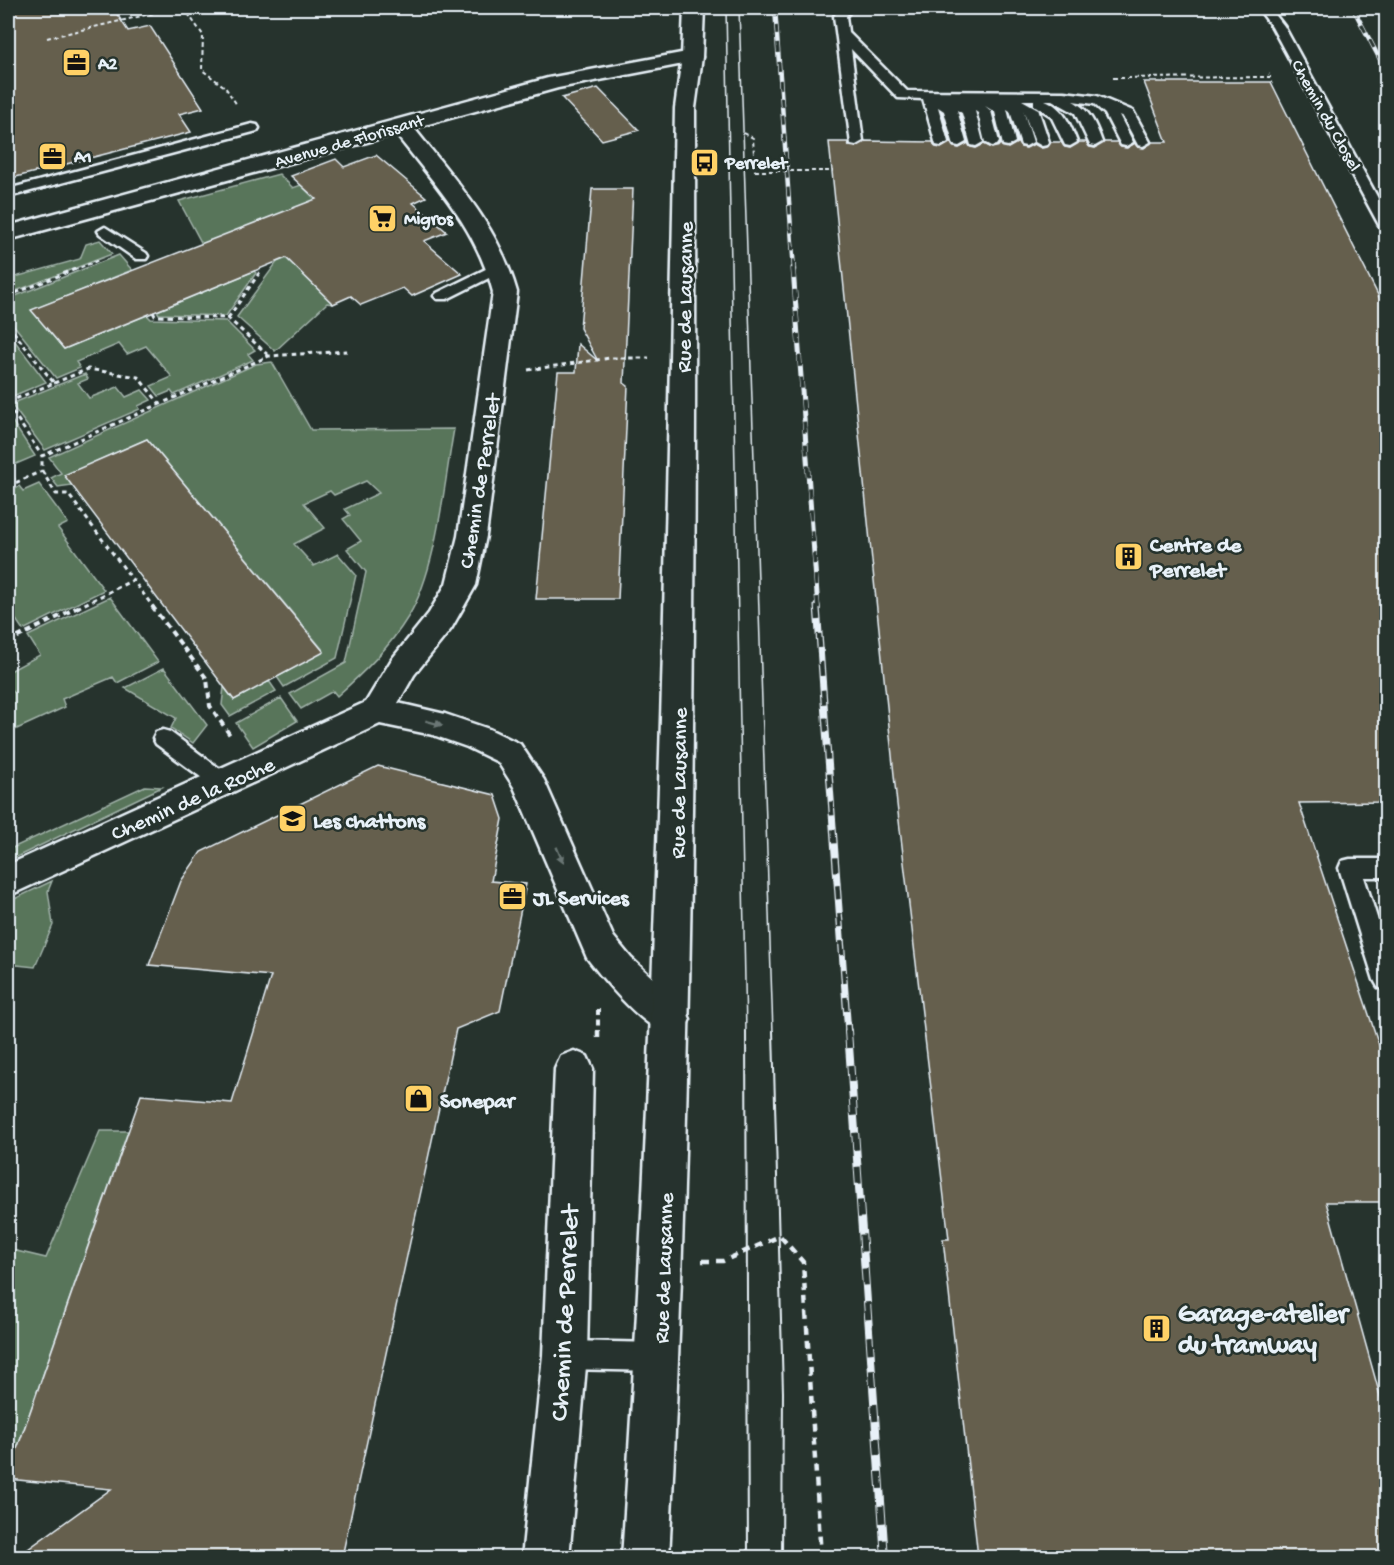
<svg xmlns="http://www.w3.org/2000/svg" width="1394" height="1565" font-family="'Gochi Hand',sans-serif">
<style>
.green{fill:#59745a;stroke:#a0b2a9;stroke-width:1.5}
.building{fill:#655e4e;stroke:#e8f1f8;stroke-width:1.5}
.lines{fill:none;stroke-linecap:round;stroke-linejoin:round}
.lane-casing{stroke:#e8f1f8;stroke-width:5}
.street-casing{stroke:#e8f1f8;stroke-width:5}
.secondary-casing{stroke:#e8f1f8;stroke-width:5}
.path-far3{stroke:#e8f1f8;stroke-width:2;stroke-dasharray:4 3;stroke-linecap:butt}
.path-far2{stroke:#e8f1f8;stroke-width:3;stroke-dasharray:4.5 4;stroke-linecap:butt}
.path-far1{stroke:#e8f1f8;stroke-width:4;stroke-dasharray:6 4.5;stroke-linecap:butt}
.path{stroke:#e8f1f8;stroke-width:4.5;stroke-dasharray:8 6;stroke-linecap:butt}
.lane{fill:#26332d;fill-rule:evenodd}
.street{fill:#26332d;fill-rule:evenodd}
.secondary{fill:#26332d;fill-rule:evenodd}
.tram-far1{stroke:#e8f1f8;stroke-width:1.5}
.tram{stroke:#e8f1f8;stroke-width:2}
.rail-far3-casing{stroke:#e8f1f8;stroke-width:4.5}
.rail-far2-casing{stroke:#e8f1f8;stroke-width:5}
.rail-far1-casing{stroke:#e8f1f8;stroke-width:7}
.rail-casing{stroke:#e8f1f8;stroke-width:8}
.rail-far3{stroke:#26332d;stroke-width:3;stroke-dasharray:9;stroke-linecap:butt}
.rail-far2{stroke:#26332d;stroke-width:4;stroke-dasharray:11;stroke-linecap:butt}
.rail-far1{stroke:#26332d;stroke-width:4.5;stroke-dasharray:14;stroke-linecap:butt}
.rail{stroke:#26332d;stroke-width:6;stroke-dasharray:17;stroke-linecap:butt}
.path-bridge{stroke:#e8f1f8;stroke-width:2;stroke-dasharray:4 3;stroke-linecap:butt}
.oneway{fill:#6a7674}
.labels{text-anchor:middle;stroke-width:5;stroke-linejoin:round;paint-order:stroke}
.far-poi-label{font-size:18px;font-weight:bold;fill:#e8f1f8;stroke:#26332d;text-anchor:start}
.far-street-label{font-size:18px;fill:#e8f1f8;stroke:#26332d}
.street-label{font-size:22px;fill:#e8f1f8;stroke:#26332d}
.poi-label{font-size:22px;font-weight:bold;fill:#e8f1f8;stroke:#26332d;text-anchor:start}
.near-poi-label{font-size:27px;font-weight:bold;fill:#e8f1f8;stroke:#26332d;text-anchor:start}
.near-street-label{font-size:27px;fill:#e8f1f8;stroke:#26332d}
</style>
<rect width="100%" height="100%" fill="#26332d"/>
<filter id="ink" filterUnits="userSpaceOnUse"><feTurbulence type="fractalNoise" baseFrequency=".0167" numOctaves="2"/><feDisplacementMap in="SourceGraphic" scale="12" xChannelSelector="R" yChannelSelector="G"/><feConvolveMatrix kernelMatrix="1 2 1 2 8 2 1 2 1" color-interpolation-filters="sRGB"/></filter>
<g filter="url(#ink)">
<path class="green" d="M279 174 293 188 301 185 316 200 202 244 179 201Z
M351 232 333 304 327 303 275 351 237 317 277 262Z
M100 240 112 254 8 294V279L80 259 86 244Z
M119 255 132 270 32 310 64 349 147 315 151 319 226 321 255 350 248 354 253 360 174 395 171 391 159 396 151 386 172 377 146 346 127 354 119 344 76 362 80 368 56 378 8 318V299Z
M254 271 256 273 226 316 159 314 157 311Z
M8 332 46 382 8 398Z
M272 362 311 430 454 429C444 484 437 571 408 617 389 648 364 672 337 696L333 691 301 709 290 694 346 663 366 572 347 549 361 541 343 519 350 515 345 509 379 493 366 481 334 495 330 491 304 503 325 528 294 544 314 566 338 554 356 575 337 658 284 687 277 677 324 651 147 439 65 475 72 485 58 487 51 478 61 473 49 457 256 364Z
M85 374 88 379 78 383 89 398 118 387 126 397 142 390 151 400 138 406 140 409 45 450 11 404Z
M8 415 35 456 9 467 15 479 8 482Z
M39 484 68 523 58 528 104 590 23 630 15 618 8 622V491L19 486 23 491Z
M110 597 158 662 117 683 113 677 62 699 65 707 8 733V695L13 692 8 683V672L40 655 28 636Z
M164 668 207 725 193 743 171 728 176 718 125 688Z
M269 681 276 691 230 716 222 705 224 687 234 700Z
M281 698 297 721 253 747 236 723Z
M145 786 162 787 8 861V850Z
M52 881 48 891 53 925 35 967 8 964V950L10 948 8 943V902Z
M100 1131H128L8 1475V1249L46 1258Z"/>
<path class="building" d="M8 8H113L128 31 150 26 203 108 179 114 191 132 8 179Z
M1144 82H1271L1386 311V802L1299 803 1386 1066V1202H1326L1386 1417V1557H978L943 1239H949L897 804 829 142H848L849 146 856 147 865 141 933 142 936 147 941 148 950 142 954 147 959 148 968 143 971 147 976 148 984 144 992 148 1000 144 1008 148 1017 142 1021 147 1026 148 1034 144 1041 148 1047 147 1051 142H1061L1065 147 1070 148 1079 142H1086L1090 147 1095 148 1104 142H1117L1121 147 1127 148 1135 143 1138 147 1144 148 1152 142H1167Z
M598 88 639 130 602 140 562 98Z
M376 155 426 197 413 203 447 232 424 241 462 274 412 296 403 288 361 305 351 296 333 304 286 258 64 349 31 310 316 199 291 176 336 159 344 167Z
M592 189H633L624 383 628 386 618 599H536L558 372H576L578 344 598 361 580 328Z
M147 439 324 652 234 700 64 475Z
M378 766 495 795 503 819 491 881 526 884 500 1011 456 1029 342 1557H17L111 1489 8 1479V1475L141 1095 232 1103 271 976 149 965 181 881 201 852Z"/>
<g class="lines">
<defs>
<path id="lane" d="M841 8H853L846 16 848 32 907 91 1064 92 1097 96 1133 111 1150 142 1143 146 1138 145 1123 117 1119 115 1133 142 1126 146 1121 145 1105 114 1094 104 1073 101C1090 110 1096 125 1102 142L1095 146 1090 145 1075 113 1052 100H1045C1064 108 1070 124 1077 142L1070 146 1065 145 1051 116 1034 105V100H1022L1038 109 1049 142 1047 145 1042 146 1035 142 1023 110 1033 142 1026 146 1021 145 1010 111 1007 109 1015 142 1008 146 1003 145 995 112 985 106 991 111 999 142 997 145 992 146 985 142 978 113 975 111 983 142 976 146 971 145 962 113 957 110 966 142 959 146 954 145 944 111 938 107 948 142 941 146 936 145 923 99 898 98 851 49 863 141 856 145 851 144 834 16Z
M1258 8H1270L1284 26 1386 213V229L1379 225 1272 27Z
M252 124 257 125 259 128 257 131 8 197V189Z
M105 227 146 253 148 256 146 259H136L100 234 98 231Z
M500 262 505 264 508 267 505 270 447 299H437L434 296 437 293Z
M163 730 170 732 231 777 235 783 231 789 224 792 217 789 156 744 153 738 156 732Z
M1350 859H1386V877H1364L1386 946V991L1378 987 1374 980 1339 868 1342 861Z
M565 1341 659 1343 669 1347 673 1357 669 1367 659 1371 565 1369 555 1365 551 1355 555 1345Z"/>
<path id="street" d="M692 51 699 53 702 57 699 61 558 88 414 128C456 182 498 225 517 292L486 536 476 585 451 629 414 675 398 703 445 714 489 729 520 744 544 780 613 936 631 958 684 1007 690 1019 684 1031 671 1036C641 1025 607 984 587 958L514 787 498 762 467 747 433 735 380 724 8 896V865L366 702 392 659 429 613 446 584 458 536 493 292C476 227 436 186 396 134L8 240V226L548 78Z
M574 1051 587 1056 593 1069 587 1355 569 1558H522L543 1355 555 1069 561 1056Z"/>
<path id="secondary" d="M684 8H704L702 57 695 108C696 592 694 1075 669 1558H622C655 1075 666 592 675 108L682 57Z"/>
</defs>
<use href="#lane" class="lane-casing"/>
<use href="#street" class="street-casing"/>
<use href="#secondary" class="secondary-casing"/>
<path class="path-far3" d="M184 8 203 35 202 70 225 87 237 105
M1305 15 1314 8
M47 38 176 8
M1113 78 1271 77 1269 74
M744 133 753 138 755 171
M74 270 99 260"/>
<path class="path-far2" d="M8 296 78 268
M153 312 155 316 228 318 269 356
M228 318 260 272 259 270
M8 325 54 383 8 402
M528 370 610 358H649
M54 383 88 369 138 377 160 404
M8 405 42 456
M42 471 56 494H68L154 608
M8 486 42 471V456L269 356 348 351
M77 608 133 580"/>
<path class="path-far1" d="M152 606 207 679 210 706 232 738
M8 642 80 606
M598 1009V1033"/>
<path class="path" d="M598 1031V1038
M702 1261H723L780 1236 803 1262 821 1558"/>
<use href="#lane" class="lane"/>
<use href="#street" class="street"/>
<use href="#secondary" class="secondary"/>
<path class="tram-far1" d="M726 8 746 1033
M739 8 773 1033"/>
<path class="tram" d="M746 1031 748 1558
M773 1031 783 1392 782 1558"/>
<defs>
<path id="rail-far3" d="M775 8 794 270
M1353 8 1386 71
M1384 8 1386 12"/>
<path id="rail-far2" d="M793 268 818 608"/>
<path id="rail-far1" d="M817 606 848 1033"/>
<path id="rail" d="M848 1031 885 1558"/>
</defs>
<use href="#rail-far3" class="rail-far3-casing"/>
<use href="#rail-far2" class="rail-far2-casing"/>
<use href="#rail-far1" class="rail-far1-casing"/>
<use href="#rail" class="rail-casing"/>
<use href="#rail-far3" class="rail-far3"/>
<use href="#rail-far2" class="rail-far2"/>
<use href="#rail-far1" class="rail-far1"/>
<use href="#rail" class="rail"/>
<path class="path-bridge" d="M755 171H833"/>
</g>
<defs><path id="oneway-solid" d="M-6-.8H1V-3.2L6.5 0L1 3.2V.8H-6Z" transform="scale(1.5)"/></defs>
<g class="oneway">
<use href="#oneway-solid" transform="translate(434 723) rotate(15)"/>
<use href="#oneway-solid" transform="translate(560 855) rotate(67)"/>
</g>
</g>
<defs>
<symbol id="office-square" viewBox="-11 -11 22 22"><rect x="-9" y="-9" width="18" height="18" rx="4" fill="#ffd166" stroke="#26332d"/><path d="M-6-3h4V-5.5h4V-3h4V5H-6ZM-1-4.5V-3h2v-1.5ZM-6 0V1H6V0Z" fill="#111"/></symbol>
<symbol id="bus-square" viewBox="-11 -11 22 22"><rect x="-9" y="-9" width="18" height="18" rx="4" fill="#ffd166" stroke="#26332d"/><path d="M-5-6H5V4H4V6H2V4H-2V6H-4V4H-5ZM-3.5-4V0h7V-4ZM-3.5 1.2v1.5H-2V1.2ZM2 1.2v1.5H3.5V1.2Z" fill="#111"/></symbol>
<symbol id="supermarket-square" viewBox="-11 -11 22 22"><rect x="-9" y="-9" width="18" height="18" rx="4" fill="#ffd166" stroke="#26332d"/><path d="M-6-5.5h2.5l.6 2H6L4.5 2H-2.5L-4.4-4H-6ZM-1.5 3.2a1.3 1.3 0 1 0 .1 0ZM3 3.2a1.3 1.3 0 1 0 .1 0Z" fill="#111"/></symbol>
<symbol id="building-square" viewBox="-11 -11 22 22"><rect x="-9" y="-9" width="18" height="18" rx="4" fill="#ffd166" stroke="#26332d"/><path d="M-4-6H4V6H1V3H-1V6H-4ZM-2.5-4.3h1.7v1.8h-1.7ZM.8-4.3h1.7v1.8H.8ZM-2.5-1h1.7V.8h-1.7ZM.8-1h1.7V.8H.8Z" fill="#111"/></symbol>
<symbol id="school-square" viewBox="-11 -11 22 22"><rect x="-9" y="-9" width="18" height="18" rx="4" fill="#ffd166" stroke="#26332d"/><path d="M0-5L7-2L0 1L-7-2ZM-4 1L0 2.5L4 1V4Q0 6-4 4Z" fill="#111"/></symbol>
<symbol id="shop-square" viewBox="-11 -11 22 22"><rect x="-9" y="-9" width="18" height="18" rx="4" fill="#ffd166" stroke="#26332d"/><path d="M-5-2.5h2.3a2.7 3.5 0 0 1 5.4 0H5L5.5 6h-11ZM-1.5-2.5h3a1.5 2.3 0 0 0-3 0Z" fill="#111"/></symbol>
</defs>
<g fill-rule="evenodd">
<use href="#office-square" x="60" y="46" width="33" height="33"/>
<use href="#office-square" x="36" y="140" width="33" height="33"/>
<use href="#bus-square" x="688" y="146" width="33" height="33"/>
<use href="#supermarket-square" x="366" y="202" width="33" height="33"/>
<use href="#building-square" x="1112" y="540" width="33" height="33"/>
<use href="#school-square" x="276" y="802" width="33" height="33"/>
<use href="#office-square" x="496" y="880" width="33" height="33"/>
<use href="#shop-square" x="402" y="1082" width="33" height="33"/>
<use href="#building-square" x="1140" y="1312" width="33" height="33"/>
</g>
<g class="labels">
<g class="far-poi-label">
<text x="98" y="69">A2</text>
<text x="74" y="162">A1</text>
<text x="725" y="168">Perrelet</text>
<text x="404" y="224">Migros</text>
</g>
<g class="far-street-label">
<text transform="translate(1327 115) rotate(61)" y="6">Chemin du Closel</text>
<text transform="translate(349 140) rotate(-16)" y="6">Avenue de Florissant</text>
</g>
<g class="street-label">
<text transform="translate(683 297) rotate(-89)" y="8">Rue de Lausanne</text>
<text transform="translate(478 481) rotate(-81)" y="8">Chemin de Perrelet</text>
<text transform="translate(677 783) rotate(-89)" y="8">Rue de Lausanne</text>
<text transform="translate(192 797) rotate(-24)" y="8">Chemin de la Roche</text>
<text transform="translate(662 1268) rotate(-88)" y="8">Rue de Lausanne</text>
</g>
<g class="poi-label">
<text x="1150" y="551">Centre de<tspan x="1150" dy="25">Perrelet</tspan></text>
<text x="313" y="827">Les chattons</text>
<text x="533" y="904">JL Services</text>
<text x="440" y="1107">Sonepar</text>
</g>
<g class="near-poi-label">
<text x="1178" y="1321">Garage-atelier<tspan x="1178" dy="31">du tramway</tspan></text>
</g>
<g class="near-street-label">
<text transform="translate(563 1313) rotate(-87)" y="9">Chemin de Perrelet</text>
</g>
</g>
<rect width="1394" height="1565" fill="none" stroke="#26332d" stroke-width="30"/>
<rect x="15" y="15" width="1364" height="1535" fill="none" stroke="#e8f1f8" stroke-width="2" filter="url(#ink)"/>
</svg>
